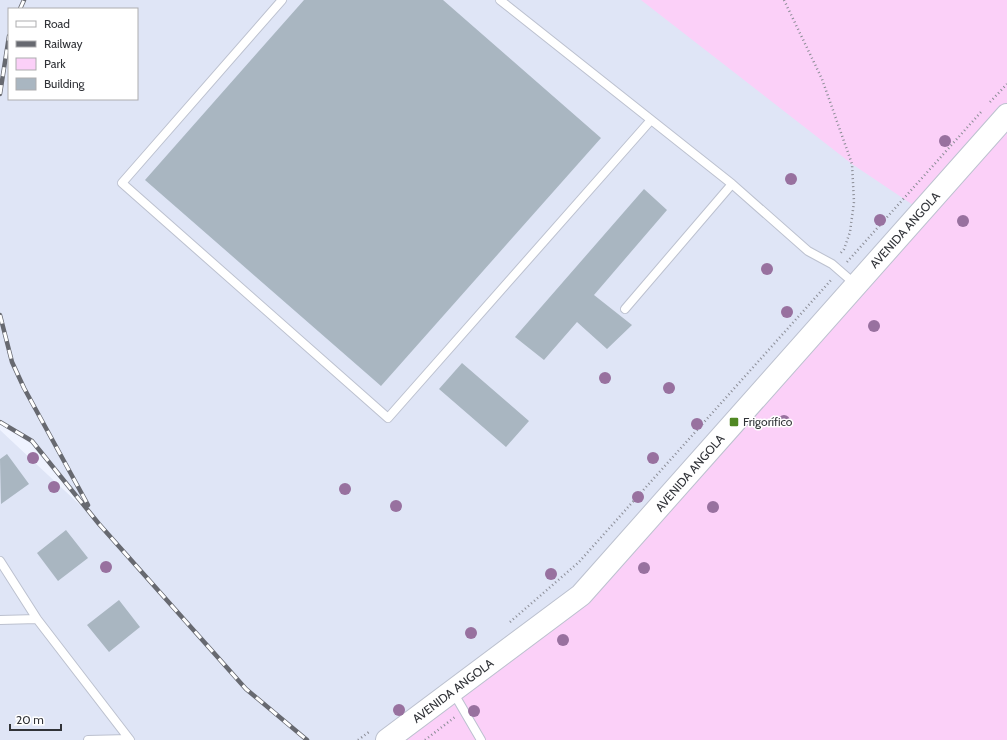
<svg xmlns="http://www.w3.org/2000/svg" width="1007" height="740" font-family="Cabin,sans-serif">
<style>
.built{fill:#dfe5f6;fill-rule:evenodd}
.green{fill:#fbd0f8}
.building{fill:#a9b6c1}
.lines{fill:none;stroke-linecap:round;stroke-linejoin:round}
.lane-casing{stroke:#bcc1cf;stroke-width:10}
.primary-casing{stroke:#bcc1cf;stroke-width:24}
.path{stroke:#8a8c95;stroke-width:2.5;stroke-dasharray:1 3;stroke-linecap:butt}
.lane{stroke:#fff;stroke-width:8}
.primary{stroke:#fff;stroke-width:22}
.rail-casing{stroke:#676970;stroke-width:4.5}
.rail{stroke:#fff;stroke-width:3;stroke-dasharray:9;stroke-linecap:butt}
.tree{fill:#98719f}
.poi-dot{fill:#508823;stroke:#fff;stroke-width:1.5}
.labels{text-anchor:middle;stroke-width:3;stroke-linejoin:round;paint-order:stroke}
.street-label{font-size:12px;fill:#313338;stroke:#fff}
.poi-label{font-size:12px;fill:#313338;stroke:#fff;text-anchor:start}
</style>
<rect width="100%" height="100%" fill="#eff3ff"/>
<path class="built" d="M0 0H645L922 211 481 740H0V430L96 520 32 441 0 422ZM9 9H137V99H9Z"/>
<path class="green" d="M641 0H1007V740H387L581 595 922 211 852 164Z"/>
<path class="building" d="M304 0H443L601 138 381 386 145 180Z
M644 189 667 210 594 295 632 325 607 349 577 322 544 360 515 337Z
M462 363 529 421 506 447 439 389Z
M7 454 29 484 1 504 0 459Z
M66 530 88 558 58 581 37 553Z
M119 600 140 627 109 652 87 625Z"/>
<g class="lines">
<defs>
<path id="lane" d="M282 0 122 183 388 418 651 120
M500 0 732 184 808 251 832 264 855 284
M625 309 732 184
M0 561 37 619 130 740
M0 620 37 619
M453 692 481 740
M88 740 129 739"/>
<path id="primary" d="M387 740 581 595 1007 115"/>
</defs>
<use href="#lane" class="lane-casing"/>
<use href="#primary" class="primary-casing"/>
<path class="path" d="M784 0 822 79 852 164 854 202 850 232 844 249 839 255
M990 102 1007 84
M847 262 981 112
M510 622 579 562 832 279
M358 740 369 732
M425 740 455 717"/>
<use href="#lane" class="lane"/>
<use href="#primary" class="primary"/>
<defs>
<path id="rail" d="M20 9 24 0
M0 94 9 36
M0 315 12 362 24 388 88 505
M0 422 32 441 99 524 246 689 307 740"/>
</defs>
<use href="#rail" class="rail-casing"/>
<use href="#rail" class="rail"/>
</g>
<g class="tree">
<circle cx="945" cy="141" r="6"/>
<circle cx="791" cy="179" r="6"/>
<circle cx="880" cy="220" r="6"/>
<circle cx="963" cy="221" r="6"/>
<circle cx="767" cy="269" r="6"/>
<circle cx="787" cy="312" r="6"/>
<circle cx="874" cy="326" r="6"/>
<circle cx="605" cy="378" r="6"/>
<circle cx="669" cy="388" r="6"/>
<circle cx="784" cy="421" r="6"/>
<circle cx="697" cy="424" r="6"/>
<circle cx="33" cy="458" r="6"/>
<circle cx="653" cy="458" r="6"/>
<circle cx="54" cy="487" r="6"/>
<circle cx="345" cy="489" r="6"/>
<circle cx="638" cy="497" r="6"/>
<circle cx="396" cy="506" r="6"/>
<circle cx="713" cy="507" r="6"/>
<circle cx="106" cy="567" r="6"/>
<circle cx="644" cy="568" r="6"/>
<circle cx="551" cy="574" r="6"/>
<circle cx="471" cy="633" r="6"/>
<circle cx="563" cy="640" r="6"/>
<circle cx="399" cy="710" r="6"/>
<circle cx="474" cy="711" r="6"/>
</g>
<rect class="poi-dot" x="729" y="417" width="10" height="10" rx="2"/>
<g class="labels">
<g class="street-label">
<text transform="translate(905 230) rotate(-48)" y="4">AVENIDA ANGOLA</text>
<text transform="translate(690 473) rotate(-49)" y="4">AVENIDA ANGOLA</text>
<text transform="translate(453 691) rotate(-37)" y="4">AVENIDA ANGOLA</text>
</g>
<g class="poi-label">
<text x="743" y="426">Frigorífico</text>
</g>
</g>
<rect x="8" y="8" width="130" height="92" fill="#ffffff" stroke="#adadaf"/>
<rect x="16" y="21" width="20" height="6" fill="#ffffff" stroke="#adadaf"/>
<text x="44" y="28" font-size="12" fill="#313338">Road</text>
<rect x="16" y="41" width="20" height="6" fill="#676970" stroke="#adadaf"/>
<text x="44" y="48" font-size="12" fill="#313338">Railway</text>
<rect x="16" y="58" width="20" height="12" fill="#fbd0f8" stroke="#adadaf"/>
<text x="44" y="68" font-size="12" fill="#313338">Park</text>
<rect x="16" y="78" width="20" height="12" fill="#a9b6c1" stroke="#adadaf"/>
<text x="44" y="88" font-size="12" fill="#313338">Building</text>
<path d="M10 724v6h51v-6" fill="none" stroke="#313338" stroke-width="2"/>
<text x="16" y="724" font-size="12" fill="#313338" stroke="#ffffff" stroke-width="3" paint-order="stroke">20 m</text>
</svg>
